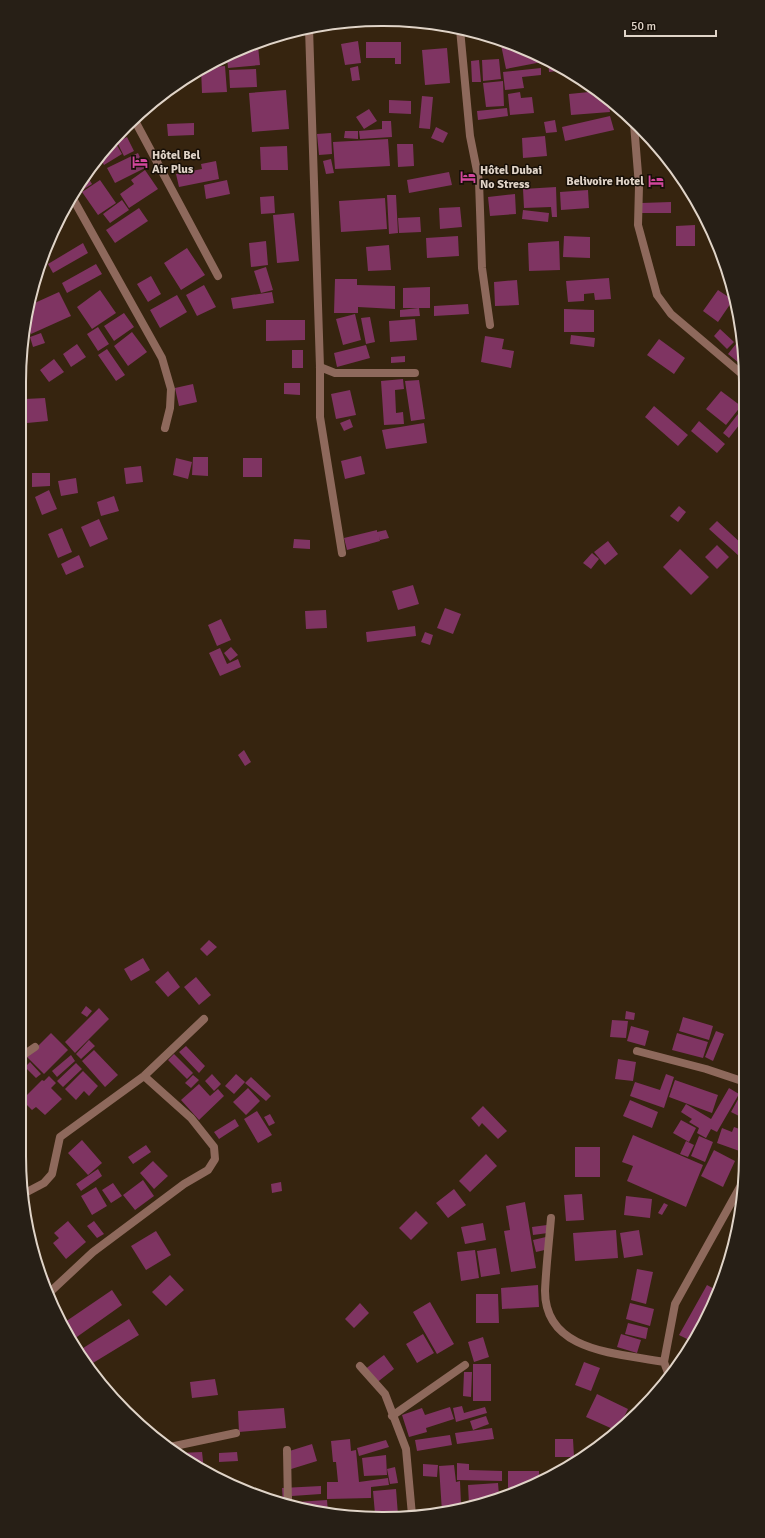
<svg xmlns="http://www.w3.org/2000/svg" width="765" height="1538" font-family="Signika,sans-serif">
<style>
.building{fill:#7f3462}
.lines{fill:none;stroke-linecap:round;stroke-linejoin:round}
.minor{stroke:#8e695c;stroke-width:8}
.labels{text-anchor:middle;stroke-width:3;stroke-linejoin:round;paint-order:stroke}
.poi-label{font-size:12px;font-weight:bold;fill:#e0d4c8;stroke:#170f07;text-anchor:start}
.rim{fill:none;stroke:#e0d4c8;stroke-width:2}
</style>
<rect width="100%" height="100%" fill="#36240f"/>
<path class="building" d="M500 40 540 55 542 62 506 69Z
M358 41 361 63 345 65 341 44Z
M366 42H401V64H395V58H366Z
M258 46 260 65 228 68 227 56 247 47Z
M447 48 450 83 425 85 422 50Z
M499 59 501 79 483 81 482 60Z
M548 59 564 69 565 70 549 72Z
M479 60 481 82H472L471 61Z
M225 66 227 92 202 93 201 68Z
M358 66 360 80 352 81 350 68Z
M541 68V75L522 77 524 88 505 90 503 72Z
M256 69 257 87 230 88 229 70Z
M503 81 504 106 486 107 483 83Z
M286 90 289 129 252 132 249 93Z
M599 91 608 99 610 112 571 115 569 94Z
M520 92 521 98 532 97 534 113 510 115 508 94Z
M422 96 433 97 430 129 419 128Z
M389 100 411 101V114L389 113Z
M507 108 508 116 478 120 477 111Z
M369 109 377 121 364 129 356 117Z
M610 116 614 130 565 141 562 127Z
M555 120 557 132 546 133 544 122Z
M382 121H391L392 137 360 139 359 131 382 129Z
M194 123V135L168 136 167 124Z
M436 127 448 133 443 143 431 138Z
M345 131H358V139L344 138Z
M331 133 332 154 319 155 317 134Z
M545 136 547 156 523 158 522 138Z
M127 137 134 151 124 156 117 142Z
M388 139 390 166 335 169 333 142Z
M114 140 122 154 104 165 99 156Z
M397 144H413L414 166 398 167Z
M287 146 288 170H261L260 147Z
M138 153 145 168 115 183 107 168Z
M331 159 334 173 326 174 323 161Z
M96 160 100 167 84 177 94 161Z
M216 161 219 179 179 187 176 174 202 169 201 164Z
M145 170 158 189 129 208 120 194 134 184 131 180Z
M449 172 452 185 409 193 407 180Z
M89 179 92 184 76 194 75 192 80 184Z
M100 180 116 203 98 215 82 192Z
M227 180 230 194 206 199 204 185Z
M556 187 557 217H552L551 207 524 208 523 189Z
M588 190 589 208 561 210 560 192Z
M515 194 516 214 490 216 488 197Z
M387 195H396L398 233 389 234Z
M274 196 275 213 261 214 260 197Z
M385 198 387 229 341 232 339 201Z
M122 200 129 210 110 223 103 214Z
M671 202V213H641V203Z
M460 207 462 227 440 229 439 208Z
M139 208 148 221 115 243 106 230Z
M523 210 549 213 548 222 522 219Z
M294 213 299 261 277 263 273 215Z
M420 217 421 232 399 233 398 218Z
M57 220 63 227 50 238 56 222Z
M695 225V246H676V226Z
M458 236 459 256 427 258 426 238Z
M564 236 590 237V258L563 257Z
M266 241 268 265 251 267 249 243Z
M559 241 560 270 529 271 528 243Z
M83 243 88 253 53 273 48 264Z
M389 245 391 270 368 271 366 247Z
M187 248 205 275 181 290 164 263Z
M96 264 102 274 67 293 62 283Z
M266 267 273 290 261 293 254 271Z
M151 276 161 294 148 302 137 284Z
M609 278 611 299 595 300 594 293 584 294V301L568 302 566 281Z
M335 279H357V285L395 286V309L358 307V313H334Z
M517 280 519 305 495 306 494 282Z
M204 285 216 307 197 316 186 295Z
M430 287V308H403V288Z
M100 290 116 313 92 329 77 307Z
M718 290 733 300 718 322 703 311Z
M59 292 71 316 31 334 26 322 28 306Z
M272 292 274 303 233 309 231 298Z
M177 295 187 312 160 328 150 310Z
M468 304 469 314 434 316V306Z
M419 308 420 316 400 317V310Z
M564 309 594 310V332H564Z
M124 313 134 327 114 341 104 326Z
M355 314 361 340 343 345 336 319Z
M370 317 375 342 366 344 361 318Z
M415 319 417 340 390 342 389 321Z
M266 320H305V340L266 341Z
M98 327 109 344 98 351 87 334Z
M720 329 734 342 727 349 714 336Z
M132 332 147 352 128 366 114 346Z
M41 333 45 343 33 347 30 337Z
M571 335 595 338 594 347 570 344Z
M743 335V357L739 363 728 354Z
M485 336 504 339 502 349 514 351 511 368 481 362Z
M659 339 685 358 674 374 647 355Z
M77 344 86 357 71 367 63 354Z
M366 345 370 358 337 367 334 353Z
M107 349 125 375 116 381 98 355Z
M292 350H303V368H292Z
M405 356V362L391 363V357Z
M54 359 64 372 49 382 40 370Z
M403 379 404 389 395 390 396 413 403 412 404 424 384 425 381 381Z
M419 380 425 419 411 421 405 381Z
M284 383H300V395L284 394Z
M193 384 197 402 179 406 175 388Z
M350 390 356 415 336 419 331 394Z
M721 391 741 406 726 425 706 409Z
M45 398 48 421 27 423 25 399Z
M654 406 688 435 678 446 645 417Z
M742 409 743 420 729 438 723 433Z
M350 419 353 427 344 431 340 423Z
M699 421 725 444 717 453 691 431Z
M424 423 427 443 386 449 382 430Z
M361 456 365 474 345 479 341 461Z
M193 457H208V476L192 475Z
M176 458 192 462 188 479 173 475Z
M243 458H262V477H243Z
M141 466 143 482 126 484 124 468Z
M32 473H50V486L32 487Z
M76 478 78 493 61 496 58 481Z
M49 490 57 509 42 515 35 497Z
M114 496 119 511 101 516 97 502Z
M679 506 686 512 678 522 670 516Z
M99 519 108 539 90 547 81 527Z
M717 521 743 545 744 550 739 556 709 529Z
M62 528 72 552 58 558 48 534Z
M377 530V532L386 530 389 538 380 540 379 536 380 541 347 550 344 538Z
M294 539 310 540V549L293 548Z
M608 541 618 554 605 565 594 552Z
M717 545 729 557 717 569 705 557Z
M680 549 709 577 691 595 663 567Z
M592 553 599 559 591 569 583 563Z
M79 555 84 567 66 575 61 564Z
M413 585 419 604 398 610 392 591Z
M445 608 461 614 453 634 437 628Z
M326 610 327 628 306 629 305 611Z
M221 619 231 640 217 646 208 625Z
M415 626 416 636 367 642 366 632Z
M425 632 433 635 430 645 421 642Z
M231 647 238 655 230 661 224 653Z
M220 648 227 664 238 659 241 667 220 676 209 653Z
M244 750 251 762 245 766 238 755Z
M19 891 27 899 19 907Z
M209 940 217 947 207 956 200 949Z
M143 958 150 970 131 981 124 969Z
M168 971 180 987 168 997 155 982Z
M196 977 211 995 199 1005 184 987Z
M86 1006 92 1011 87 1017 81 1013Z
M99 1008 109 1019 75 1053 65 1042Z
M626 1011 635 1013 634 1020 625 1019Z
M683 1017 713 1026 709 1040 679 1031Z
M612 1020 628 1021 626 1038 610 1037Z
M631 1026 649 1031 645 1046 627 1041Z
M716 1031 724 1034 713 1061 705 1057Z
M51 1033 68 1050 44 1074 27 1057Z
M677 1033 708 1042 703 1058 672 1050Z
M89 1040 95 1046 81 1059 76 1054Z
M186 1046 205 1066 199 1073 179 1052Z
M745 1049V1072L738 1070Z
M94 1050 118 1075 105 1087 82 1061Z
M174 1054 193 1073 187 1079 168 1060Z
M71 1055 75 1061 57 1077 52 1071Z
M618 1059 636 1062 633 1081 615 1079Z
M30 1062 41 1074 36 1078 25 1067Z
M76 1063 82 1069 63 1087 57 1081Z
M83 1071 98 1086 89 1096 84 1091 76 1100 65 1089Z
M212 1074 221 1084 214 1091 205 1081Z
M236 1074 245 1082 234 1094 225 1086Z
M666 1074 674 1077 664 1108 630 1096 635 1082 660 1090Z
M193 1075 199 1080 191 1088 185 1083Z
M49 1076 56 1083 51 1088 62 1099 45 1115 36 1107 32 1110 22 1100 42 1080 44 1081Z
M251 1077 271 1096 266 1101 245 1083Z
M675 1080 718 1095 712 1113 669 1097Z
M199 1084 210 1096 218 1089 224 1096 199 1120 181 1100Z
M248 1088 260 1101 246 1115 233 1102Z
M729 1088 739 1094 717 1132 711 1129 706 1138 697 1133 699 1128 689 1122 692 1119 681 1112 686 1104 711 1119Z
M741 1094 745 1096V1119L731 1112Z
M630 1100 658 1112 652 1128 623 1116Z
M483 1106 507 1131 498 1139 482 1123 479 1127 471 1118Z
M257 1111 272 1135 258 1143 244 1119Z
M270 1114 275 1123 269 1126 264 1117Z
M235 1119 239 1126 219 1139 214 1132Z
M681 1120 696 1128 689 1142 673 1133Z
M734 1127 745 1131V1153L717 1143 722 1128 732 1132Z
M633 1135 703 1165 686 1207 627 1181 633 1166 622 1162Z
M699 1136 713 1142 705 1162 691 1156Z
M82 1140 102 1163 88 1175 68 1153Z
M686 1141 694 1145 688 1157 680 1154Z
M146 1145 151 1152 133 1164 128 1157Z
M575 1147H600V1177H575Z
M714 1150 735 1161 723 1187 701 1176Z
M486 1154 497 1166 470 1192 459 1181Z
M153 1161 168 1176 154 1189 140 1173Z
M98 1169 102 1176 81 1191 76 1184Z
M143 1180 154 1196 135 1210 123 1195Z
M281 1182 282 1191 272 1193 271 1184Z
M113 1183 122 1196 111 1203 102 1190Z
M96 1187 107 1206 92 1215 81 1196Z
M454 1189 466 1205 448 1218 436 1203Z
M582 1194 584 1220 566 1221 564 1195Z
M626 1196 652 1199 650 1218 624 1215Z
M525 1202 536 1268 511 1272 504 1231 510 1230 506 1206Z
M664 1203 668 1205 662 1215 658 1213Z
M416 1211 428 1223 411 1240 399 1228Z
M68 1221 86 1242 66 1259 53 1243 59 1238 54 1233Z
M94 1221 104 1234 97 1238 87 1226Z
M483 1223 486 1240 465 1244 461 1227Z
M547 1225 548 1233 533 1235 532 1227Z
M616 1230 618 1258 575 1261 573 1233Z
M639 1230 643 1255 624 1258 620 1233Z
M156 1231 171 1255 146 1270 131 1246Z
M546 1237 549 1249 536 1252 533 1240Z
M496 1248 500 1274 481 1277 477 1251Z
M475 1250 479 1278 461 1281 457 1252Z
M35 1254 50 1280 44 1283 38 1273Z
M637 1269 653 1272 646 1304 631 1300Z
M170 1275 184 1290 166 1306 152 1292Z
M538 1285 539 1307 502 1309 501 1288Z
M707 1285 718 1291 709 1316 691 1341 679 1335Z
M112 1290 122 1305 74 1339 65 1322Z
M476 1294H498L499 1323H476Z
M430 1302 454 1344 437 1354 413 1312Z
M360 1303 369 1313 354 1328 345 1319Z
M630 1303 654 1309 650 1326 626 1319Z
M129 1319 139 1335 88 1366 80 1350Z
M628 1323 648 1328 646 1339 625 1334Z
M423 1334 434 1353 417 1363 406 1344Z
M621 1334 641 1340 637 1353 617 1347Z
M483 1337 489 1357 474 1362 468 1342Z
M384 1355 394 1369 375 1384 364 1370Z
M584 1362 600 1368 591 1391 575 1385Z
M473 1364H491V1401H473Z
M464 1372H472L471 1397 463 1396Z
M215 1379 218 1395 192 1398 190 1382Z
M597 1394 628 1409 619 1427 615 1430 586 1417Z
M462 1406 464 1413 485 1407 487 1413 456 1422 453 1408Z
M450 1407 454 1419 426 1428 427 1432 409 1437 402 1415 422 1408 425 1415Z
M284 1408 286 1428 239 1432 238 1411Z
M486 1416 489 1424 473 1430 470 1421Z
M492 1428 494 1439 457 1444 455 1433Z
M450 1435 452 1445 417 1451 415 1440Z
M350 1439 351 1451 356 1450 359 1482 388 1478 389 1485 371 1487V1498L327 1499V1482H338L336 1462H333L331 1441Z
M555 1439H573L574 1457H555Z
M386 1440 389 1447 359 1456 357 1448Z
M312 1444 317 1461 288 1470 283 1453Z
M202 1452 204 1470 179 1457V1453Z
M237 1452 238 1461 219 1462V1453Z
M386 1455 387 1475 364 1476 362 1458Z
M457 1463 469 1464V1470L502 1471V1481L457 1480Z
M423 1464 438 1465 437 1477 423 1476Z
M454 1465 456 1482 460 1481 461 1504H458V1507L442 1512 439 1466Z
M395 1467 398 1483 390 1484 387 1469Z
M508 1471H539V1483L508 1492Z
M498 1483 499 1495 469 1504 468 1485Z
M321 1486V1494L292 1496V1506L283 1503 282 1488Z
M396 1489 398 1515 375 1514 373 1491Z
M327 1500 328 1513 311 1512 296 1507V1502Z"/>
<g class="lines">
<path class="minor" d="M329 24 409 20
M309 28 320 367V417L342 553
M460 29 470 136 479 181 482 268 490 325
M134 119 218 276
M634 124 639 186 638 225 657 295 671 314 743 375
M72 197 162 358 171 389 170 408 165 428
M320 367 335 373H415
M637 1051 706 1069 745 1082
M19 1058 35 1047
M25 1193 44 1183 52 1174 60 1137 144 1076 204 1019
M551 1218C549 1242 546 1267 545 1291 545 1353 619 1353 664 1362L668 1373
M49 1293 93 1252 184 1184 208 1170 215 1159 214 1147 191 1118 144 1076
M664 1362 675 1304 745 1178
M360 1366 385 1394 406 1449 412 1515
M392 1416 465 1365
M170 1447 236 1433
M287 1450 288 1505"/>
</g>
<defs>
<symbol id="hotel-bare" viewBox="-9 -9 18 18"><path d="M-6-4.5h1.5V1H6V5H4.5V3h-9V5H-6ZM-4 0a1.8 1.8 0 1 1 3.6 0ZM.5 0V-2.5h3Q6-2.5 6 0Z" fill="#d1479c" stroke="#170f07" stroke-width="2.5" paint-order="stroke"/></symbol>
</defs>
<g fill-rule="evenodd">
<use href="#hotel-bare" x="129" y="151" width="22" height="22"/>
<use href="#hotel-bare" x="457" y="166" width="22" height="22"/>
<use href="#hotel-bare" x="645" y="170" width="22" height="22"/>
</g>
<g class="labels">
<g class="poi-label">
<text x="152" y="159">Hôtel Bel<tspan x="152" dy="14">Air Plus</tspan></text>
<text x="480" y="174">Hôtel Dubai<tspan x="480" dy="14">No Stress</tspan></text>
<text x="644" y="185" text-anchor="end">Belivoire Hotel</text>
</g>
</g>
<path d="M0 0H765V1538H0ZM382 26H383A356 356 0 0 1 739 382V1156A356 356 0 0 1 383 1512H382A356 356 0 0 1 26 1156V382A356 356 0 0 1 382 26Z" fill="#271f16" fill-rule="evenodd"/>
<path class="rim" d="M382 26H383A356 356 0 0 1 739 382V1156A356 356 0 0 1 383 1512H382A356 356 0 0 1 26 1156V382A356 356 0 0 1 382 26Z"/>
<path d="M625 30v6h91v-6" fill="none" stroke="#e0d4c8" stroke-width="2"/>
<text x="631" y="30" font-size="12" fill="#e0d4c8" stroke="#170f07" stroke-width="3" paint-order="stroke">50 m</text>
</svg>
